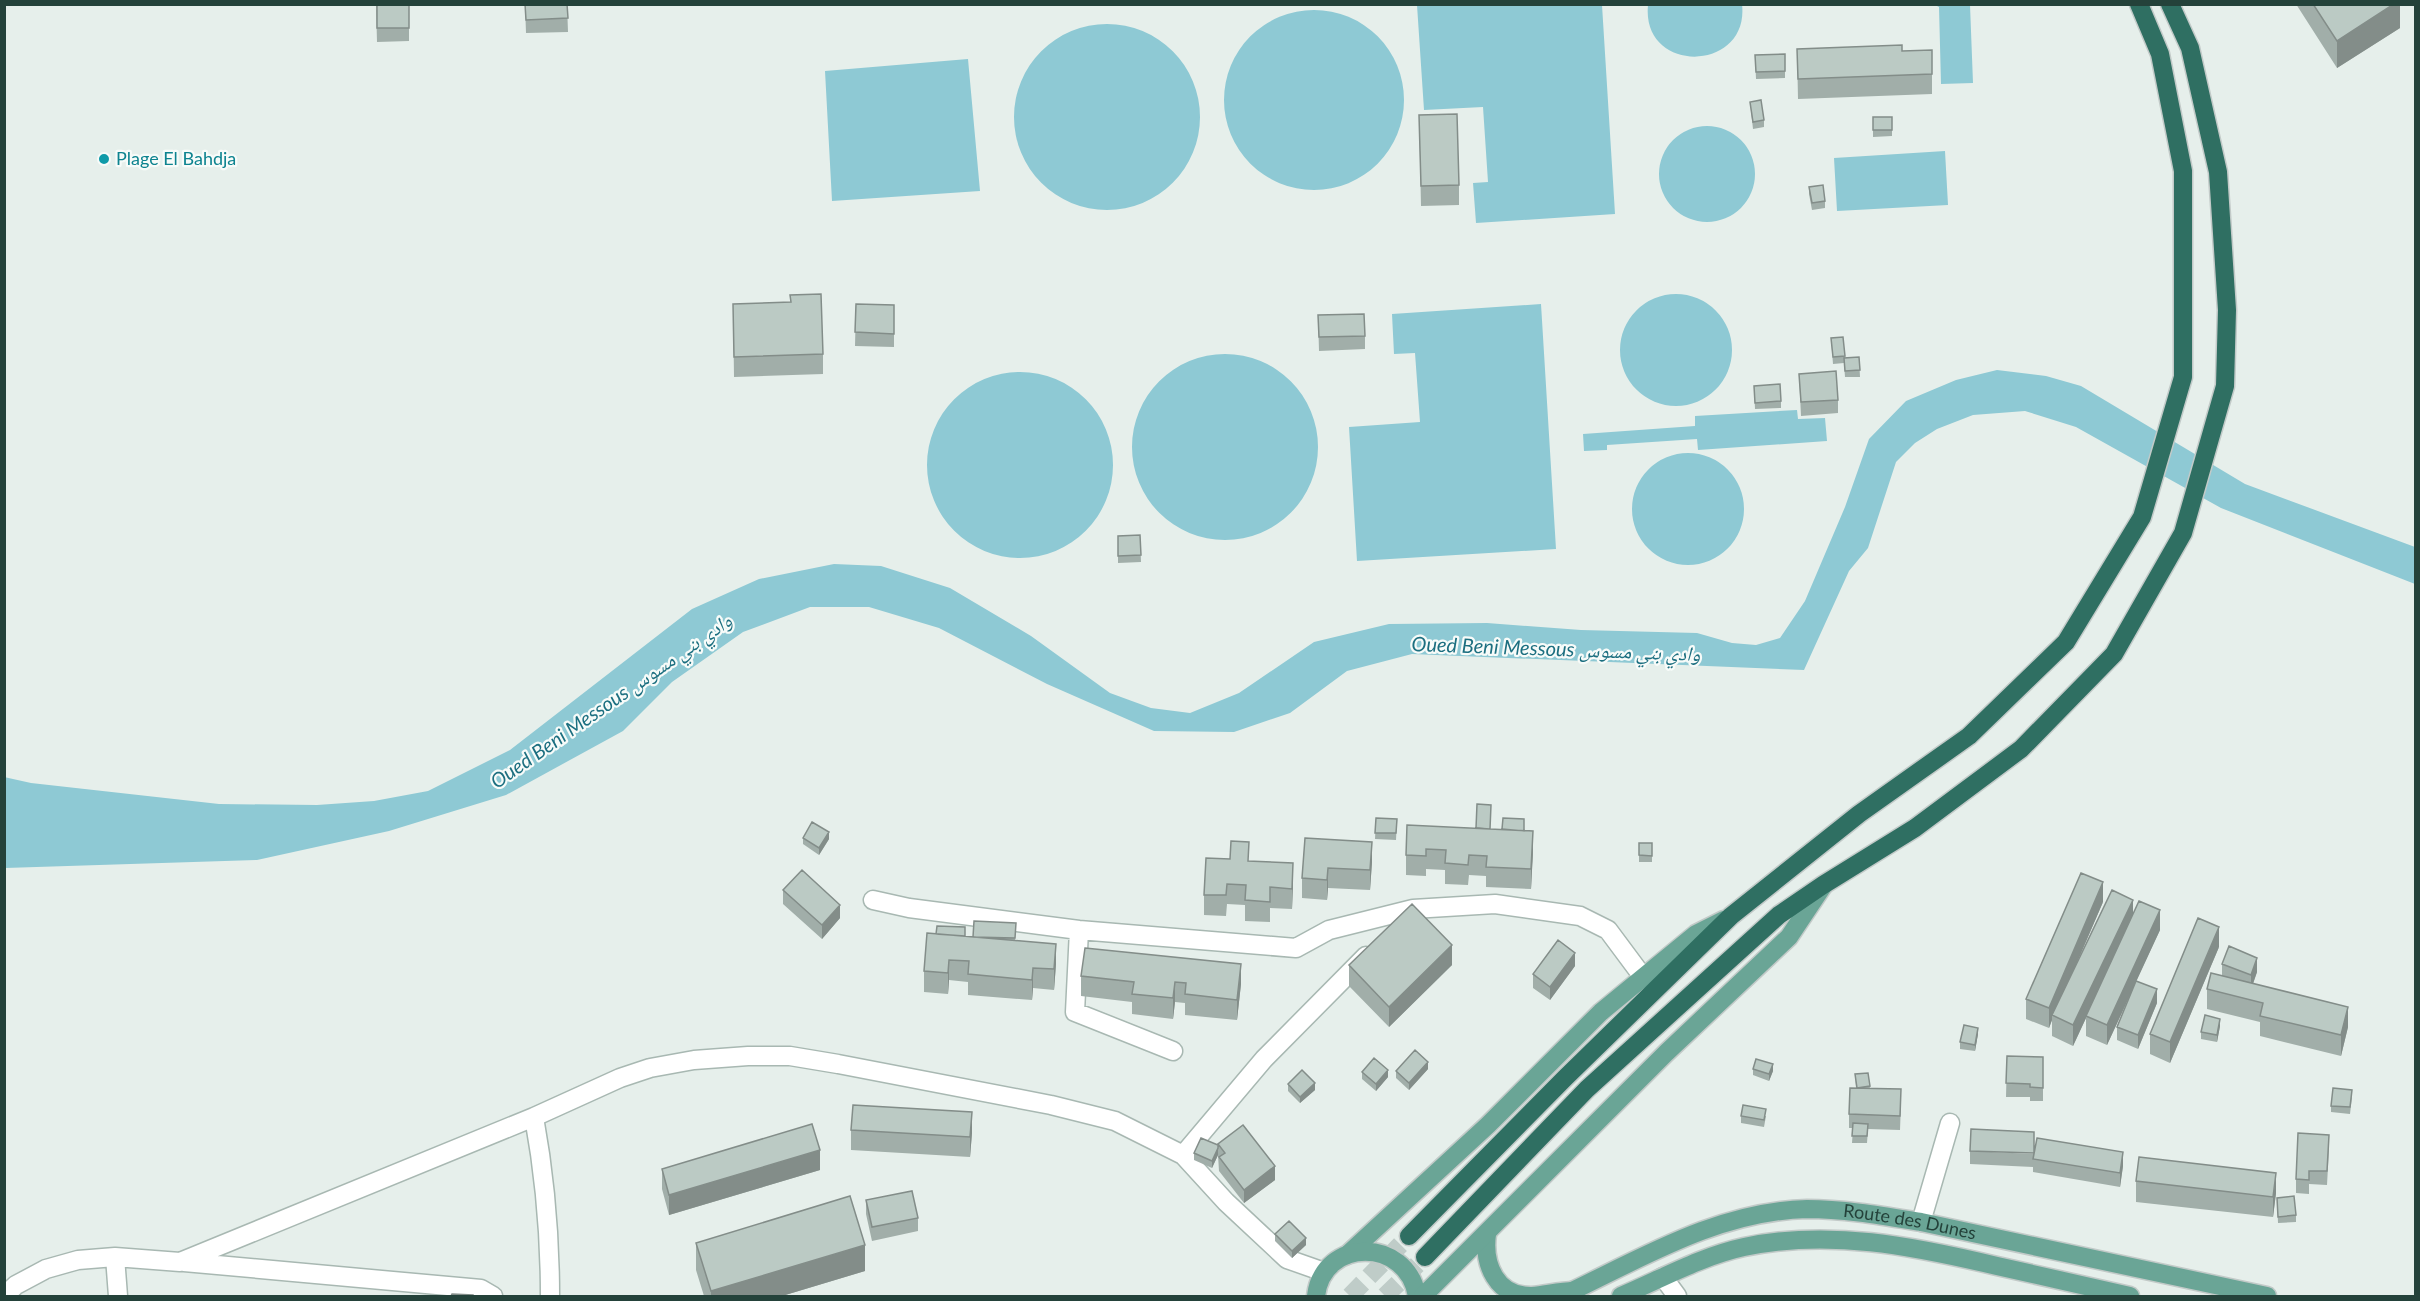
<svg xmlns="http://www.w3.org/2000/svg" width="2420" height="1301" font-family="Lato,'Noto Naskh Arabic',sans-serif">
<style>
.water{fill:#8ec9d4}
.lines{fill:none;stroke-linecap:round;stroke-linejoin:round}
.highway-tunnel{stroke:#bfccc8;stroke-width:18;stroke-dasharray:18 9;stroke-linecap:butt}
.minor-casing{stroke:#a8b8b2;stroke-width:21}
.major-casing{stroke:#c2cac8;stroke-width:21}
.highway-casing{stroke:#c2cac8;stroke-width:21}
.minor{stroke:#fff;stroke-width:18}
.major{stroke:#6aa596;stroke-width:18}
.highway{stroke:#2f6f62;stroke-width:18}
.wall{fill:#a1aea9}
.shaded-wall{fill:#838d89}
.building{fill:#bbcac4;stroke:#838d89;stroke-width:1.5}
.culture-dot{fill:#0f9aa8;stroke:#f7fbf9;stroke-width:2}
.labels{text-anchor:middle;stroke-width:4.5;stroke-linejoin:round;paint-order:stroke}
.culture-label{font-size:18px;fill:#0d838f;stroke:#f7fbf9;text-anchor:start}
.street-label{font-size:18px;fill:#24423a;stroke:#f7fbf9}
.water-label{font-size:20px;font-style:italic;fill:#1c6f80;stroke:#f7fbf9}
</style>
<rect width="100%" height="100%" fill="#e6efeb"/>
<path class="water" d="M1742 4C1750 73 1641 75 1648 5Z
M1417 5H1602L1615 214 1476 223 1473 183 1488 182 1483 107 1424 110Z
M1935 5H1970L1973 83 1941 84 1939 7Z
M1224 100a90 90 0 1 1 180 0a90 90 0 1 1-180 0Z
M1014 117a93 93 0 1 1 186 0a93 93 0 1 1-186 0Z
M968 59 980 191 832 201 825 71Z
M1659 174a48 48 0 1 1 96 0a48 48 0 1 1-96 0Z
M1945 151 1948 205 1837 211 1834 158Z
M1620 350a56 56 0 1 1 112 0a56 56 0 1 1-112 0Z
M1541 304 1556 549 1357 561 1349 427 1420 422 1415 353 1394 354 1392 314Z
M1132 447a93 93 0 1 1 186 0a93 93 0 1 1-186 0Z
M1997 370 2046 376 2081 386 2245 484 2415 547V584L2221 508 2076 427 2025 411 1973 415 1937 429 1915 443 1896 462 1868 548 1849 571 1804 670 1412 654 1347 671 1290 713 1234 732 1154 731 1047 684 939 628 869 607H810L743 632 672 682 623 731 506 795 389 831 257 860 5 868 4 777 31 783 219 804 317 805 374 801 428 791 510 750 692 609 759 579 834 564 881 566 950 588 1031 636 1110 693 1151 708 1190 713 1239 693 1314 642 1389 624 1487 623 1581 630 1697 633 1732 643 1756 645 1780 638 1805 601 1845 507 1869 439 1906 401 1956 380Z
M927 465a93 93 0 1 1 186 0a93 93 0 1 1-186 0Z
M1797 410 1798 419 1825 418 1827 441 1698 450 1697 439 1607 445V450L1584 451 1583 434 1695 426V416Z
M1632 509a56 56 0 1 1 112 0a56 56 0 1 1-112 0Z"/>
<g class="lines">
<path class="highway-tunnel" d="M1350 1296 1409 1236
M1385 1296 1425 1257"/>
<defs>
<path id="minor" d="M873 900 909 908 1079 930 1296 948 1329 930 1413 909 1495 904 1580 916 1608 930 1643 977
M1079 930 1075 1012 1173 1051
M534 1117C545 1177 550 1236 550 1296
M1183 1155 1264 1059 1366 956
M1921 1222 1950 1123
M115 1257 118 1296
M184 1262 481 1289 493 1296
M1663 1277 1677 1296
M4 1296 16 1285 46 1269 78 1260 115 1257 180 1262 534 1117 620 1078 650 1068 694 1060 748 1056H790L838 1064 1051 1105 1115 1121 1183 1155 1226 1202 1287 1259 1324 1272"/>
<g id="major">
<path d="M1487 1234C1483 1264 1496 1297 1532 1296 1546 1295 1559 1291 1574 1291"/>
<path d="M1347 1255 1488 1125 1601 1012 1696 934 1724 920"/>
<path d="M1316 1296C1323 1237 1407 1237 1417 1296"/>
<path d="M1423 1296 1666 1053 1789 937 1823 886"/>
<path id="s1" d="M1562 1296C1640 1259 1718 1211 1807 1209 1845 1209 1884 1216 1921 1222L2267 1296"/>
<path d="M1621 1296C1661 1279 1702 1256 1744 1247 1829 1229 1913 1246 1997 1266 2041 1276 2086 1286 2130 1296"/>
</g>
<path id="highway" d="M1409 1236 1565 1078 1731 916 1859 814 1969 736 2066 642 2142 517 2183 377V171L2160 54 2139 4
M1425 1257 1587 1089 1779 915 1823 885 1915 828 2021 749 2114 654 2183 533 2225 386 2227 310 2218 172 2190 48 2170 4"/>
</defs>
<use href="#minor" class="minor-casing"/>
<use href="#major" class="major-casing"/>
<use href="#highway" class="highway-casing"/>
<use href="#minor" class="minor"/>
<use href="#major" class="major"/>
<use href="#highway" class="highway"/>
</g>
<path class="wall" d="M376 4H409V41L377 42Z
M525 4H567L568 32 526 33Z
M2296 4H2400V28L2337 68Z
M1797 49 1902 51 1932 74V94L1798 99Z
M1785 54V78L1756 79 1755 55Z
M1750 102 1764 120V127L1753 129Z
M1419 115 1459 185V205L1421 206Z
M1873 117H1892V136L1873 137Z
M1809 187 1825 201V208L1812 210 1809 194Z
M733 304 823 354V374L734 377Z
M856 304 894 305V347L855 346Z
M1318 315 1365 336V349L1319 351Z
M1843 337 1845 358 1859 357 1860 377H1845L1844 363 1833 364 1831 338Z
M1799 374 1838 400V413L1801 416Z
M1754 386 1781 401V408L1755 409Z
M1140 535 1141 562 1118 563V536Z
M1376 818 1397 819 1396 840 1375 839Z
M1491 829 1524 831 1533 851 1531 889 1486 887V876L1469 875 1468 885 1445 884V870L1426 869V876L1406 875V855Z
M803 838 829 839 819 855 803 844Z
M1305 838 1372 862 1370 890 1328 888 1327 900 1302 898V878Z
M1639 843H1652V862H1639Z
M1230 859 1249 861 1293 883 1292 909 1270 908V922L1245 921V905L1227 904 1226 916 1204 915V895Z
M783 890 840 918 822 939 783 904Z
M2103 902 2074 969 2133 914 2160 930 2136 981 2157 1003 2138 1049 2117 1040V1027L2133 989 2107 1045 2086 1036V1018L2073 1046 2052 1036V1020L2049 1028 2026 1019V999Z
M1016 923 1015 941 1056 964 1054 990 1033 988 1032 1000 968 995V982L949 980 948 994 924 992V971L936 934 973 937Z
M2219 947 2170 1063 2150 1054V1034Z
M2222 964 2257 972 2253 984 2348 1027 2341 1056 2260 1036V1022L2207 1009V989L2222 976Z
M1349 965H1452L1389 1027 1349 986Z
M1575 966 1550 1000 1533 988V974Z
M1081 976 1241 984 1237 1020 1185 1015V1003L1175 1002 1173 1019 1132 1014V1002L1081 996Z
M2220 1026 2217 1042 2201 1039V1032Z
M1978 1034 1975 1051 1960 1049V1042Z
M2007 1056 2043 1057V1101H2030V1097H2006Z
M1428 1069 1409 1090 1396 1078V1071Z
M1753 1069 1773 1071 1769 1081 1753 1075Z
M1362 1072 1388 1077 1376 1091 1362 1079Z
M1868 1073 1870 1089 1901 1103 1900 1130 1868 1129 1867 1143H1852L1853 1128H1849V1114L1856 1088 1855 1074Z
M1288 1084 1315 1090 1300 1103 1288 1091Z
M2352 1097 2350 1114 2331 1112V1106Z
M1741 1116H1766L1764 1127 1741 1123Z
M851 1130 972 1133 970 1157 851 1150Z
M1218 1144 1275 1180 1244 1203 1219 1171 1218 1155 1212 1168 1194 1160V1153L1218 1145Z
M2329 1148 2327 1185 2309 1184V1194L2296 1193V1179Z
M1970 1151 2034 1154 2123 1166 2120 1187 2033 1172V1167L1970 1164Z
M662 1169 820 1170 669 1215 662 1189Z
M2136 1181 2276 1193 2273 1217 2136 1202Z
M2277 1198 2296 1215V1222L2278 1223Z
M866 1200 918 1218V1231L872 1241 866 1214Z
M1275 1234 1306 1245 1292 1258 1275 1241Z
M696 1243 865 1271 782 1296H704L696 1270Z"/>
<path class="shaded-wall" d="M2394 4H2400V28L2337 68V41Z
M1533 831V851L1531 889V869Z
M829 832V839L819 855V848Z
M1372 842V862L1370 890V870Z
M1293 863V883L1292 909V889Z
M1328 868V888L1327 900V880Z
M2103 882V902L2054 1016 2052 1015V1020L2049 1028V1008Z
M2133 900V920L2086 1016V1018L2073 1046V1025Z
M840 905V918L822 939V925Z
M2160 910V930L2107 1045V1025Z
M2219 927V947L2170 1063V1042Z
M1056 944V964L1054 990V969Z
M1452 945V965L1389 1027V1007Z
M1575 953V966L1550 1000V987Z
M2257 958V972L2251 989V975Z
M949 960V980L948 994V973Z
M1241 964V984L1237 1020V1000Z
M1033 968V988L1032 1000V980Z
M1175 982V1002L1173 1019V998Z
M2157 989V1003L2138 1049V1035Z
M2348 1007V1027L2341 1056V1035Z
M2220 1019V1026L2217 1042V1035Z
M1978 1028V1034L1975 1051V1045Z
M1428 1062V1069L1409 1090V1083Z
M1773 1064V1071L1769 1081V1074Z
M1388 1070V1077L1376 1091V1084Z
M1315 1083V1090L1300 1103V1097Z
M972 1112V1133L970 1157V1137Z
M1218 1148V1155L1212 1168V1161Z
M820 1150V1170L669 1215V1195Z
M2123 1152V1166L2120 1187V1173Z
M1275 1166V1180L1244 1203V1190Z
M2276 1173V1193L2273 1217V1197Z
M1306 1238V1245L1292 1258V1251Z
M865 1245V1271L782 1296H711V1291Z"/>
<path class="building" d="M377 4H409V28H377Z
M525 4H567L568 18 526 20Z
M2313 4H2394L2337 41Z
M1902 45V51L1932 50V74L1798 79 1797 49Z
M1785 54V71L1756 72 1755 55Z
M1761 100 1764 120 1753 122 1750 102Z
M1457 114 1459 185 1421 186 1419 115Z
M1873 117H1892V130H1873Z
M1823 185 1825 201 1812 203 1809 187Z
M821 294 823 354 734 357 733 304 791 302 790 295Z
M856 304 894 305V334L855 332Z
M1364 314 1365 336 1319 337 1318 315Z
M1843 337 1845 356 1833 357 1831 338Z
M1859 357 1860 370 1845 371 1844 358Z
M1836 371 1838 400 1801 402 1799 374Z
M1780 384 1781 401 1755 403 1754 386Z
M1140 535 1141 555 1118 556V536Z
M1477 804 1491 805 1490 829 1476 828Z
M1376 818 1397 819 1396 833H1375Z
M1503 818 1524 819V831L1502 829Z
M812 822 829 832 819 848 803 838Z
M1407 825 1533 831 1531 869 1486 867 1487 856 1469 855 1468 865 1445 863 1446 850 1426 849V856L1406 855Z
M1305 838 1372 842 1370 870 1328 868 1327 880 1302 878Z
M1231 841 1249 842 1248 861 1293 863 1292 889 1270 887V902L1245 900 1246 885 1227 884 1226 895H1204L1206 858 1230 859Z
M1639 843H1652V856L1639 855Z
M802 870 840 905 822 925 783 890Z
M2081 873 2103 882 2049 1008 2026 999Z
M2112 890 2133 900 2073 1025 2052 1015Z
M2139 901 2160 910 2107 1025 2086 1016Z
M1412 904 1452 945 1389 1007 1349 965Z
M2198 918 2219 927 2170 1042 2150 1034Z
M974 921 1016 923 1015 938 973 937Z
M937 926 965 927V936L936 934Z
M927 933 1056 944 1054 969 1033 968 1032 980 968 974 969 961 949 960 948 973 924 971Z
M1558 940 1575 953 1550 987 1533 974Z
M2229 946 2257 958 2251 975 2222 964Z
M1085 948 1241 964 1237 1000 1185 994 1186 983 1175 982 1173 998 1132 994 1134 982 1081 976Z
M2211 973 2348 1007 2341 1035 2260 1016 2263 1003 2207 989Z
M2136 981 2157 989 2138 1035 2117 1027Z
M2205 1015 2220 1019 2217 1035 2201 1032Z
M1964 1025 1978 1028 1975 1045 1960 1042Z
M1415 1050 1428 1062 1409 1083 1396 1071Z
M2007 1056 2043 1057V1088L2030 1087V1084L2006 1083Z
M1374 1058 1388 1070 1376 1084 1362 1072Z
M1756 1059 1773 1064 1769 1074 1753 1069Z
M1302 1070 1315 1083 1300 1097 1288 1084Z
M1868 1073 1870 1086 1857 1088 1855 1074Z
M1850 1088 1901 1089 1900 1116 1849 1114Z
M2333 1088 2352 1090 2350 1107 2331 1106Z
M853 1105 972 1112 970 1137 851 1130Z
M1743 1105 1766 1109 1764 1120 1741 1116Z
M1853 1123 1868 1124 1867 1136H1852Z
M812 1124 820 1150 669 1195 662 1169Z
M1243 1125 1275 1166 1244 1190 1219 1157 1225 1153 1218 1144Z
M1971 1129 2034 1132V1153L1970 1151Z
M2298 1133 2329 1135 2327 1171H2309V1180L2296 1179Z
M1201 1138 1218 1145V1148L1212 1161 1194 1153Z
M2037 1138 2123 1152 2120 1173 2033 1159Z
M2139 1157 2276 1173 2273 1197 2136 1181Z
M912 1191 918 1218 872 1227 866 1200Z
M850 1196 865 1245 711 1291 696 1243Z
M2294 1196 2296 1215 2278 1217 2277 1198Z
M1289 1221 1306 1238 1292 1251 1275 1234Z
M452 1294 473 1295V1296H451Z"/>
<circle class="culture-dot" cx="104" cy="159" r="6"/>
<g class="labels">
<g class="culture-label">
<text x="116" y="165">Plage El Bahdja</text>
</g>
<g class="street-label">
<text dy="6" stroke="none"><textPath href="#s1" startOffset="366">Route des Dunes</textPath></text>
</g>
<g class="water-label">
<text transform="translate(1556 649) rotate(2)" y="7">Oued Beni Messous وادي بني مسوس</text>
<text transform="translate(611 701) rotate(-35)" y="7">Oued Beni Messous وادي بني مسوس</text>
</g>
</g>
<rect width="2420" height="1301" fill="none" stroke="#24423a" stroke-width="12"/>
</svg>
